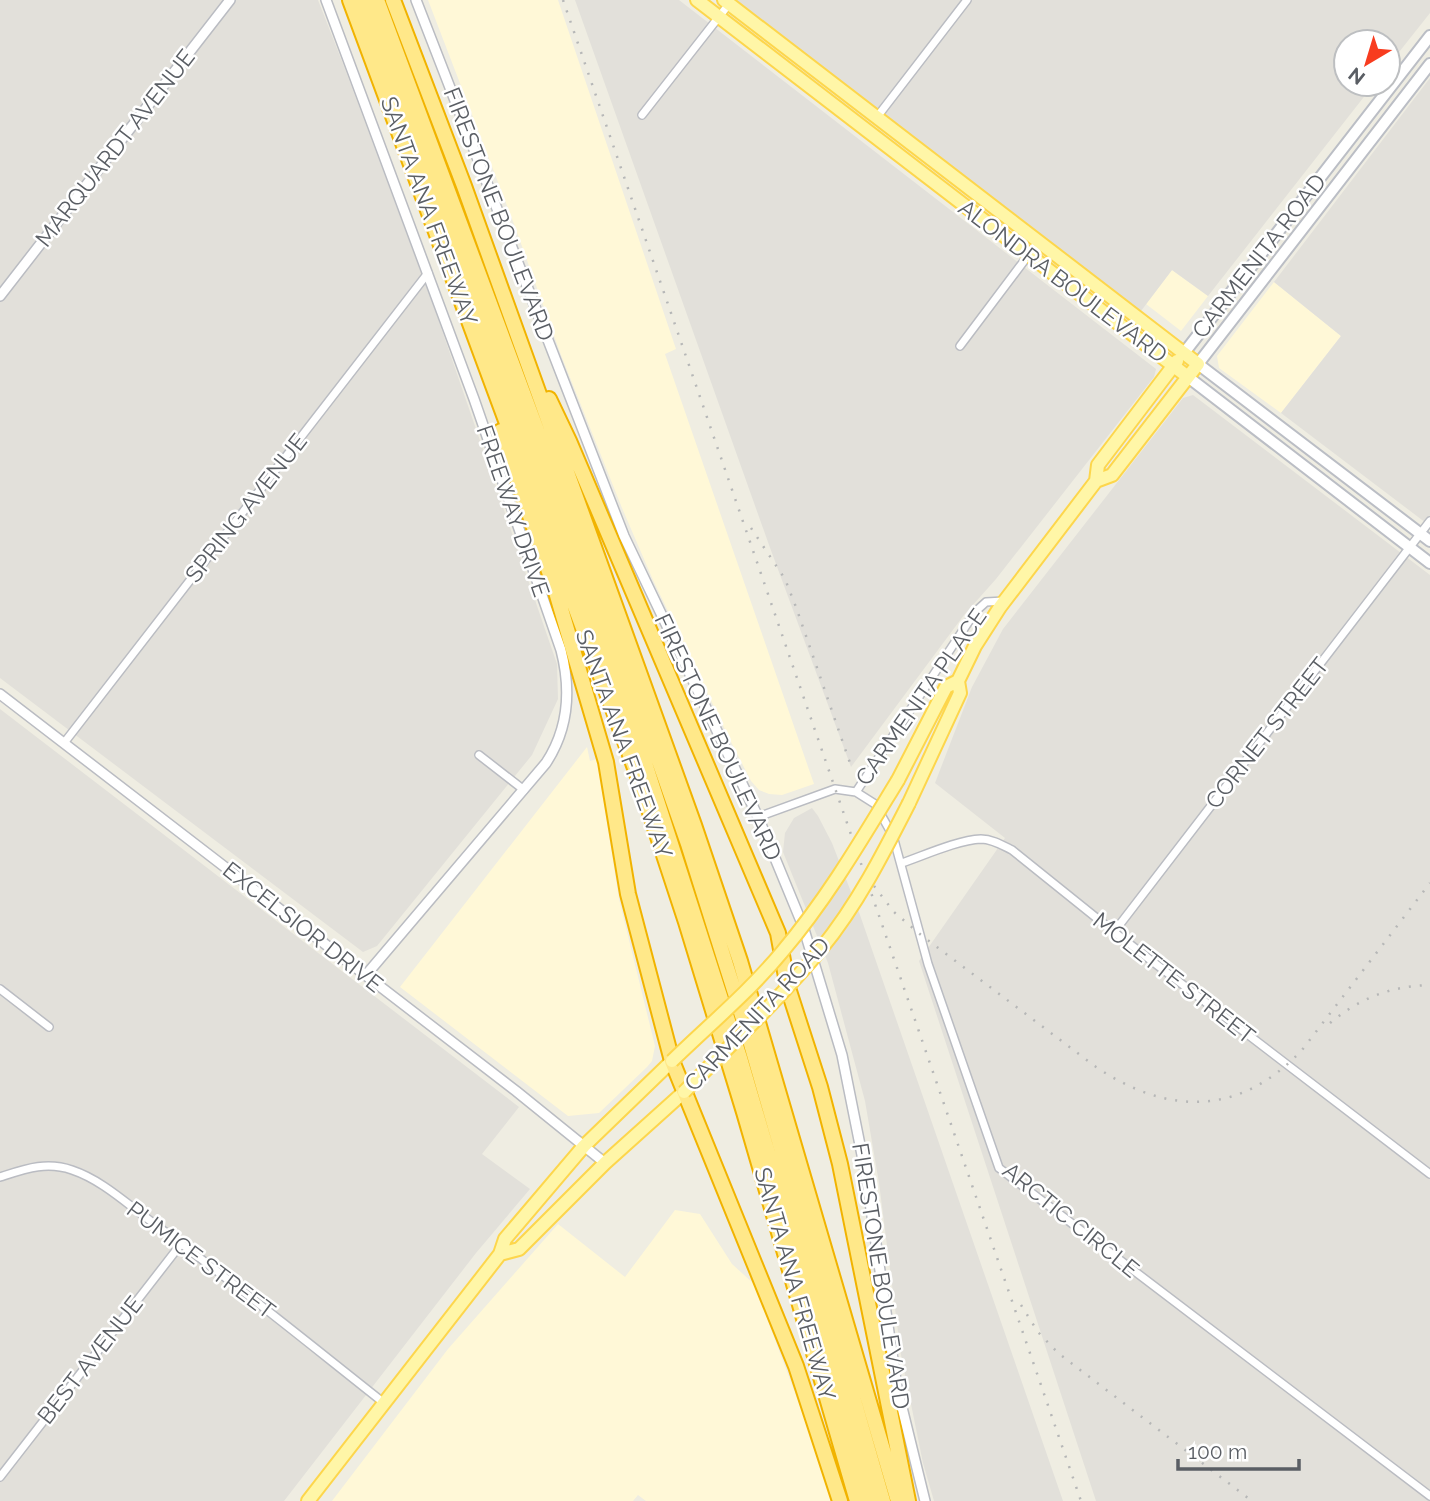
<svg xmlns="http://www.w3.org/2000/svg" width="1430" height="1501" font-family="Raleway,sans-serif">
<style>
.commercial{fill:#fff8d7}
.industrial{fill:#e2e0da}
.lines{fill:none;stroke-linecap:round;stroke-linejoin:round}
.minor-casing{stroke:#babcc2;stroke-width:10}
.tertiary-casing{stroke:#babcc2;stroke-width:12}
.secondary-casing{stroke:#bbbec5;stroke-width:14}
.primary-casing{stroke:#fdd64c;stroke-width:16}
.motorway-casing{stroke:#f1b300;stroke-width:18}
.minor{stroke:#fff;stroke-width:7}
.tertiary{stroke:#fff;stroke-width:9}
.secondary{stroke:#fff;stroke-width:10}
.primary{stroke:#fff6a7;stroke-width:12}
.motorway{stroke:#ffe889;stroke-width:14}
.rail{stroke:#b6b7b7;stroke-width:2.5;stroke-dasharray:2 9;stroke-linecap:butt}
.primary-bridge-casing{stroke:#fdd64c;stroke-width:16;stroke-linecap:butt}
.primary-bridge{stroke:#fff6a7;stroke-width:12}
.labels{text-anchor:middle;stroke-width:5;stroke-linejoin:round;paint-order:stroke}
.street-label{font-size:23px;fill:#5a5e64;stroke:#fff}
</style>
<rect width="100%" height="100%" fill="#efede2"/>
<path class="commercial" d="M428 0H558L676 349 665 354 814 784 782 795 769 794 759 790 751 781 730 740 653 580 622 508 561 355 514 224Z
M1172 270 1208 296 1181 331 1146 304Z
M1274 282 1341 336 1281 413 1219 368 1217 356Z
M587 747 590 761 597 759 619 899 655 1046 652 1061 647 1067 599 1113 568 1116 400 987Z
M675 1210 700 1214 732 1264 754 1284 815 1446 832 1501H646L638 1495 633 1501H332L448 1349 558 1224 625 1277Z"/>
<path class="industrial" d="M0 0H318L345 69 435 310 557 664 558 699 532 755 377 946 363 952 0 678Z
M575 0H679L1156 369 1154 377 996 579 964 615 851 767 769 545Z
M734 0H1430V13L1388 66V42H1346V84H1374L1208 296 1172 270 1141 311Z
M1430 78V526L1281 413 1341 336 1274 282Z
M1193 395 1430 575V1501H1096L919 961 1005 838 935 783 972 687 1003 629 1183 398Z
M0 709 519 1107 482 1154 530 1189 476 1253 284 1501H0Z
M812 808 818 816 832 843 860 915 1063 1501H934L923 1463 901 1355 879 1183 865 1101 828 963 783 852 785 833 794 818Z"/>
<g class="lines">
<defs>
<path id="minor" d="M642 115 729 4
M877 117 967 0
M960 346 1039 241
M64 743 428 273
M479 755 524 790
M856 792 975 612 986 602 1004 601
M758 817 835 789 856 792 875 804 893 836 928 964 999 1168 1430 1496
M902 863C925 855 958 840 981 839 992 839 1002 845 1012 850L1114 932 1430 1174
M1114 932 1430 521
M0 989 49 1027
M0 1177C25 1169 46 1161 72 1170 102 1180 127 1204 152 1222 231 1280 307 1342 384 1403
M0 1477 181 1244"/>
<path id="tertiary" d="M326 0 474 399 561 650C571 689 569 728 546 763L366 975
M416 0 624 536 758 817 803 926 842 1055 866 1175 897 1387 925 1501
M0 296 230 0
M0 694 516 1091 605 1163"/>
<path id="secondary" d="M1430 64 1198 364 1430 541
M1184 353 1430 36
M1188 377 1430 563"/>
<path id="primary" d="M697 0 1188 377
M724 0 1198 364 1112 475 1096 481
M898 780 946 687 958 681 975 646 1000 607 1096 481 1098 465 1177 361
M909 803 960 693 958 681
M500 1254 519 1249 605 1163 684 1092
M308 1501 500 1254 505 1239 584 1146 672 1061"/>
<path id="motorway" d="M350 0 639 779 686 922 744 1112 857 1501
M363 0 633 726 740 1058 870 1501
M377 0 644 718 688 844 751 1044 883 1501
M393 0 464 186 694 825 740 961 898 1501
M549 399 569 441 778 933 788 988 820 1087 840 1164 908 1501
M501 431 556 592 606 762 628 894 672 1061 796 1366 840 1501"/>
</defs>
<use href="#minor" class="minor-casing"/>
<use href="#tertiary" class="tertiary-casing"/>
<use href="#secondary" class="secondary-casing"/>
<use href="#primary" class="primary-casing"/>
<use href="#motorway" class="motorway-casing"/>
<use href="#minor" class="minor"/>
<use href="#tertiary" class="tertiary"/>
<use href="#secondary" class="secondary"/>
<use href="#primary" class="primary"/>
<use href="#motorway" class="motorway"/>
<path class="rail" d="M563 0 1081 1501
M751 528 785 579 796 607 850 763
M874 886 894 912 921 935 1096 1067C1169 1116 1240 1116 1302 1050L1430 883
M1330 1023C1360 998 1391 986 1430 985
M1021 1305 1038 1332 1058 1353 1252 1501"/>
<defs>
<path id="primary-bridge" d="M672 1061C709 1025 749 992 782 952 827 899 862 839 898 780
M684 1092C730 1045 779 1000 821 949 857 905 883 854 909 803"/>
</defs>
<use href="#primary-bridge" class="primary-bridge-casing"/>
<use href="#primary-bridge" class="primary-bridge"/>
</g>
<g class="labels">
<g class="street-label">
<text transform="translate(115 148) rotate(-52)" y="8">MARQUARDT AVENUE</text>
<text transform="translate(429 211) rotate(70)" y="8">SANTA ANA FREEWAY</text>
<text transform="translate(499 214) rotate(69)" y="8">FIRESTONE BOULEVARD</text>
<text transform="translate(1259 256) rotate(-52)" y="8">CARMENITA ROAD</text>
<text transform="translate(1063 281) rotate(37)" y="8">ALONDRA BOULEVARD</text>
<text transform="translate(246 508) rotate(-52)" y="8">SPRING AVENUE</text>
<text transform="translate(513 511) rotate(71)" y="8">FREEWAY DRIVE</text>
<text transform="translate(921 697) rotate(-55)" y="8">CARMENITA PLACE</text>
<text transform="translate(1267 733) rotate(-52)" y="8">CORNET STREET</text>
<text transform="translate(718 737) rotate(65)" y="8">FIRESTONE BOULEVARD</text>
<text transform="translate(624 744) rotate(70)" y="8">SANTA ANA FREEWAY</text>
<text transform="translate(303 927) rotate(38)" y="8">EXCELSIOR DRIVE</text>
<text transform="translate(1174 978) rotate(38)" y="8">MOLETTE STREET</text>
<text transform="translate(757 1014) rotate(-47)" y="8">CARMENITA ROAD</text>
<text transform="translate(1071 1220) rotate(39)" y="8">ARCTIC CIRCLE</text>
<text transform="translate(201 1260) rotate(37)" y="8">PUMICE STREET</text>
<text transform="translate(881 1276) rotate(81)" y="8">FIRESTONE BOULEVARD</text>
<text transform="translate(795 1284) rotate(74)" y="8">SANTA ANA FREEWAY</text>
<text transform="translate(90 1360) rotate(-52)" y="8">BEST AVENUE</text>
</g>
</g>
<g transform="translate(1367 63) rotate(218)"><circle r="33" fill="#ffffff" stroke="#bdbfc1" stroke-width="2"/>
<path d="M0-5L12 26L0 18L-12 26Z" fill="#f83c1f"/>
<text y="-10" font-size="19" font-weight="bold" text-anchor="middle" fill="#5a5e64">N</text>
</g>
<path d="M1178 1459v10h121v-10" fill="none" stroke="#5a5e64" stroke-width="3.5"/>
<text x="1188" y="1459" font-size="21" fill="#5a5e64" stroke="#ffffff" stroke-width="5" paint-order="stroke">100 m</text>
</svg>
